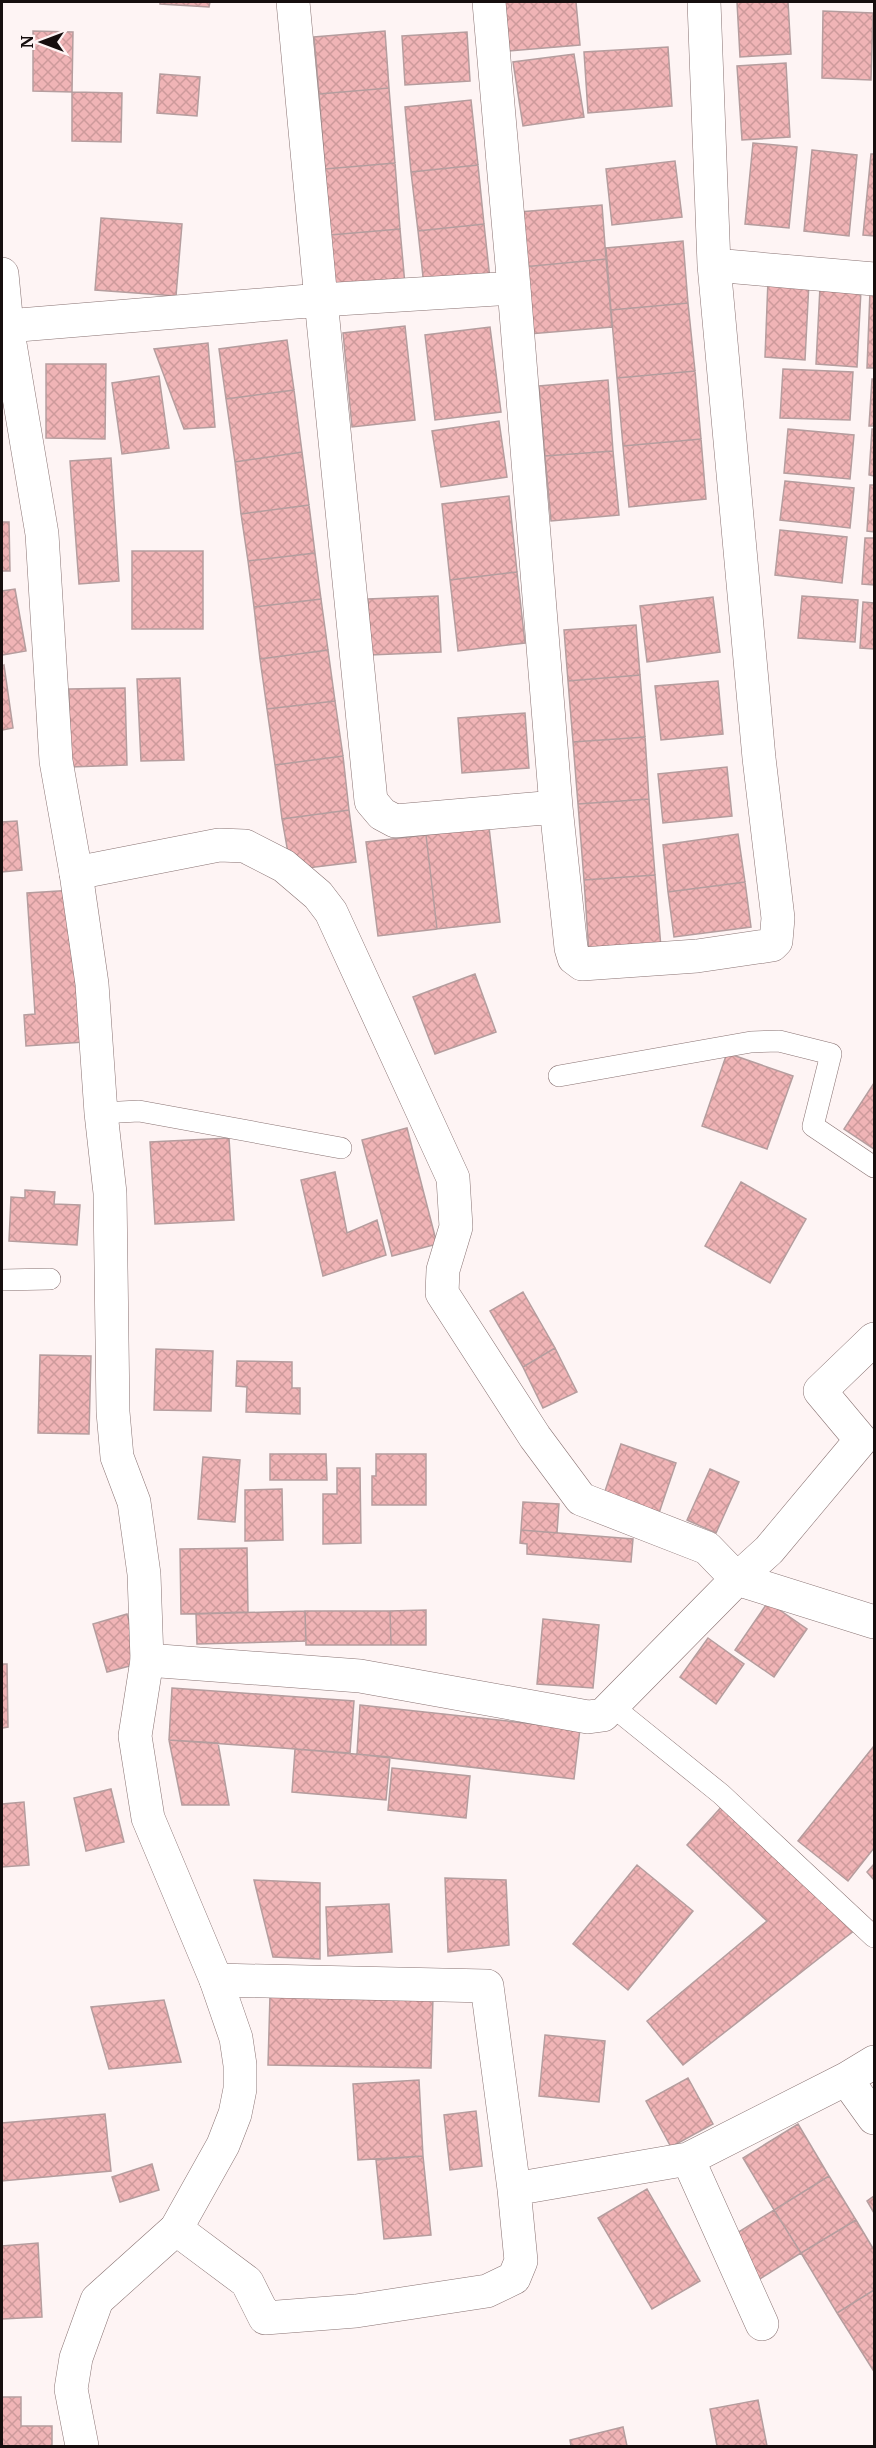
<svg xmlns="http://www.w3.org/2000/svg" width="876" height="2448" font-family="Merriweather,serif">
<style>
.building{fill:url(#building-cross-hatch);stroke:#b59d9e;stroke-width:1.5}
.lines{fill:none;stroke-linecap:round;stroke-linejoin:round}
.lane-casing{stroke:#897373;stroke-width:22}
.street-casing{stroke:#897373;stroke-width:34}
.secondary-casing{stroke:#897373;stroke-width:34}
.lane{stroke:#fff;stroke-width:21}
.street{stroke:#fff;stroke-width:33}
.secondary{stroke:#fff;stroke-width:33}
</style>
<defs>
<pattern id="building-cross-hatch" width="8" height="8" patternUnits="userSpaceOnUse" patternTransform="scale(1.5)"><rect width="8" height="8" fill="#f0b4b6"/><path d="M0 0l8 8M0 8l8-8" fill="none" stroke="#cd9a9b"/></pattern>
</defs>
<rect width="100%" height="100%" fill="#fef4f4"/>
<path class="building" d="M160 2H210L209 7 160 4Z
M505 2H576L580 45 509 51Z
M737 2H788L791 54 740 57Z
M823 11 873 13 871 80 822 78Z
M33 31 73 32 72 92 33 91Z
M385 31 389 88 319 94 314 37Z
M467 32 470 81 405 85 402 36Z
M668 47 672 106 588 113 584 52Z
M574 54 584 117 523 126 513 62Z
M786 63 790 137 742 140 737 66Z
M160 74 200 77 197 116 157 113Z
M389 88 395 163 325 169 319 94Z
M72 92 122 93 121 142 72 141Z
M471 100 478 165 411 172 405 107Z
M753 143 797 147 789 228 745 224Z
M812 150 857 155 849 236 804 231Z
M871 154H874V236L863 235Z
M675 161 682 217 612 225 606 169Z
M395 163 400 229 330 235 325 169Z
M478 165 484 224 418 231 411 172Z
M602 205 606 259 523 267 519 212Z
M101 218 182 224 176 296 95 290Z
M484 224 490 279 424 286 418 231Z
M400 229 405 285 334 290 330 235Z
M683 241 688 303 611 310 606 248Z
M606 259 612 327 529 334 523 267Z
M768 280 809 282 805 360 765 357Z
M820 287 861 290 857 367 816 364Z
M870 291H874V368H867Z
M688 303 695 371 617 378 611 310Z
M405 326 415 420 352 427 343 333Z
M490 327 501 412 435 420 425 335Z
M287 340 294 390 226 399 219 349Z
M208 343 215 427 184 429 154 349Z
M46 364H106L105 439 46 438Z
M783 369 853 372 850 420 780 418Z
M695 371 701 439 623 446 617 378Z
M159 376 169 448 122 454 112 383Z
M872 379H874V426H869Z
M608 380 613 451 545 456 539 386Z
M294 390 302 452 235 462 226 399Z
M499 421 507 477 441 487 432 431Z
M788 429 854 435 850 479 784 473Z
M872 429H874V476L869 475Z
M701 439 706 499 629 507 623 446Z
M613 451 619 515 551 521 545 456Z
M302 452 309 505 241 514 235 462Z
M111 458 119 581 79 584 70 461Z
M785 481 854 488 850 528 780 520Z
M870 485H874V532L867 531Z
M509 496 517 572 450 580 442 504Z
M309 505 315 553 248 561 241 514Z
M2 522H9L10 571H2Z
M780 530 847 537 842 583 775 575Z
M865 538H874V585L862 584Z
M132 551H203V629H132Z
M315 553 321 599 254 607 248 561Z
M517 572 525 643 458 651 450 580Z
M15 589 26 651 2 655V591Z
M438 596 441 652 370 655 368 599Z
M802 596 858 600 855 642 798 638Z
M713 597 720 652 647 662 640 606Z
M321 599 328 650 260 659 254 607Z
M863 602 874 603V649L860 648Z
M636 625 640 675 568 681 564 630Z
M328 650 335 701 267 709 260 659Z
M4 665 13 728 2 730V666Z
M640 675 645 737 573 742 568 681Z
M180 678 184 760 141 761 137 679Z
M718 681 723 734 661 740 655 686Z
M125 688 127 765 70 767 69 689Z
M335 701 343 756 275 765 267 709Z
M525 713 529 768 462 773 458 718Z
M645 737 649 799 578 804 573 742Z
M343 756 349 810 282 819 275 765Z
M727 767 732 816 663 823 658 774Z
M649 799 655 875 584 880 578 804Z
M349 810 356 862 291 870 282 819Z
M17 821 22 870 2 872V822Z
M489 827 500 922 437 929 426 835Z
M738 834 745 882 668 892 663 845Z
M426 835 437 929 378 936 366 842Z
M655 875 661 948 589 954 584 880Z
M745 882 751 927 674 937 668 892Z
M74 890 84 1042 26 1046 24 1015 35 1014 27 893Z
M475 974 496 1032 435 1054 413 997Z
M727 1053 793 1076 767 1149 702 1126Z
M874 1083V1149L844 1129Z
M407 1128 437 1244 392 1256 362 1140Z
M229 1138 234 1220 155 1224 150 1142Z
M335 1172 347 1233 377 1220 386 1255 323 1276 301 1180Z
M741 1182 806 1219 770 1283 705 1246Z
M25 1190 55 1192 54 1204 80 1205 77 1245 9 1241 11 1197 25 1198Z
M523 1292 555 1348 523 1367 490 1311Z
M555 1348 577 1392 543 1408 523 1367Z
M156 1349 213 1351 211 1411 154 1410Z
M40 1355 91 1356 89 1434 38 1433Z
M237 1361 292 1362V1388H300V1414L246 1412 247 1387 236 1386Z
M621 1444 676 1463 659 1513 604 1494Z
M270 1454H326L327 1480H270Z
M376 1454H426V1505H372V1476H376Z
M203 1457 240 1460 235 1522 198 1519Z
M337 1468H360L361 1543 323 1544V1494H337Z
M710 1469 739 1482 716 1533 687 1520Z
M282 1489 283 1540 245 1541V1490Z
M523 1502 559 1504 557 1533 521 1530Z
M521 1530 633 1539 631 1562 527 1554V1544L520 1543Z
M247 1548 248 1612 181 1614 180 1549Z
M768 1602 807 1629 774 1677 735 1650Z
M426 1610V1645H391L390 1611Z
M305 1611H390L391 1645H306Z
M305 1611 306 1641 197 1644 196 1614Z
M127 1614 141 1663 107 1672 93 1624Z
M543 1619 599 1625 593 1688 537 1684Z
M708 1638 744 1664 716 1704 680 1677Z
M2 1664H7L8 1727 2 1728Z
M172 1688 354 1701 350 1753 169 1740Z
M360 1705 580 1729 574 1779 357 1754Z
M169 1740 218 1743 229 1805H182Z
M874 1746V1848L848 1881 798 1841Z
M295 1749 390 1757 386 1800 292 1792Z
M392 1768 470 1776 466 1818 388 1810Z
M111 1789 124 1842 86 1851 74 1798Z
M24 1802 29 1865 2 1867V1804Z
M723 1805 855 1930 683 2065 647 2021 767 1921 687 1845Z
M874 1864V1880L867 1872Z
M637 1865 693 1911 628 1990 573 1944Z
M445 1878 506 1880 509 1945 448 1952Z
M254 1880 320 1883V1959L273 1957Z
M389 1904 392 1952 328 1956 326 1907Z
M270 1995 433 1997 431 2068 268 2065Z
M164 2000 181 2062 109 2069 91 2007Z
M545 2035 605 2041 599 2102 539 2096Z
M688 2078 713 2124 671 2147 646 2101Z
M419 2080 423 2156 358 2160 353 2084Z
M476 2111 482 2166 450 2170 444 2115Z
M105 2114 111 2171 2 2181V2123Z
M798 2124 829 2176 774 2210 743 2158Z
M423 2156 431 2235 384 2239 376 2160Z
M152 2164 159 2190 120 2202 112 2177Z
M829 2176 856 2220 801 2253 774 2210Z
M647 2189 700 2281 652 2309 598 2218Z
M874 2196V2213L867 2201Z
M774 2210 801 2253 755 2282 729 2238Z
M856 2220 874 2250V2290L837 2313 801 2253Z
M38 2243 42 2317 2 2319V2246Z
M874 2290V2368L873 2370 837 2313Z
M2 2397H21V2426H52V2446H2Z
M758 2400 767 2446H717L710 2409Z
M623 2427 627 2446H571L570 2440Z"/>
<g class="lines">
<defs>
<path id="lane" d="M559 1076 751 1042 779 1041 831 1054 813 1126 874 1167
M101 1113 139 1111 341 1148
M2 1280 50 1279
M612 1706 721 1794 874 1937"/>
<path id="street" d="M489 2 514 288
M714 265 874 279
M514 288 556 807 395 821 382 814 371 801 321 300Z
M7 326 321 300 293 2
M556 807 571 948 574 958 582 964 697 956 772 945 776 941 778 918 759 758 714 265 704 2
M76 873 219 845 245 846 284 866 318 895 331 912 453 1178 456 1227 443 1270 442 1293 535 1437 581 1499 707 1548 737 1579 769 1550 861 1440 820 1391 874 1339
M147 1660 360 1676 588 1717 603 1715 737 1579 874 1622
M846 2079 874 2118
M688 2159 762 2324
M514 2189 688 2159 846 2079 874 2062
M176 2229 247 2282 265 2318 356 2311 487 2291 514 2278 521 2261 514 2189 487 1986 216 1980"/>
<path id="secondary" d="M2 274 7 326 42 534 56 761 76 873 92 984 101 1113 110 1193 113 1412 117 1457 134 1502 144 1574 147 1660 135 1736 148 1818 216 1980 236 2038 240 2065V2089L235 2114 223 2145 176 2229 97 2300 76 2358 71 2389 82 2446"/>
</defs>
<use href="#lane" class="lane-casing"/>
<use href="#street" class="street-casing"/>
<use href="#secondary" class="secondary-casing"/>
<use href="#lane" class="lane"/>
<use href="#street" class="street"/>
<use href="#secondary" class="secondary"/>
</g>
<rect width="876" height="2448" fill="none" stroke="#160e0e" stroke-width="6"/>
<g transform="translate(42 42) rotate(270)" stroke="#fef4f4" stroke-width="4.5" paint-order="stroke">
<path d="M0-4.5L10 22L0 15L-10 22Z" fill="#160e0e"/>
<text y="-9" font-size="16" font-weight="bold" text-anchor="middle" fill="#160e0e">N</text>
</g>
</svg>
